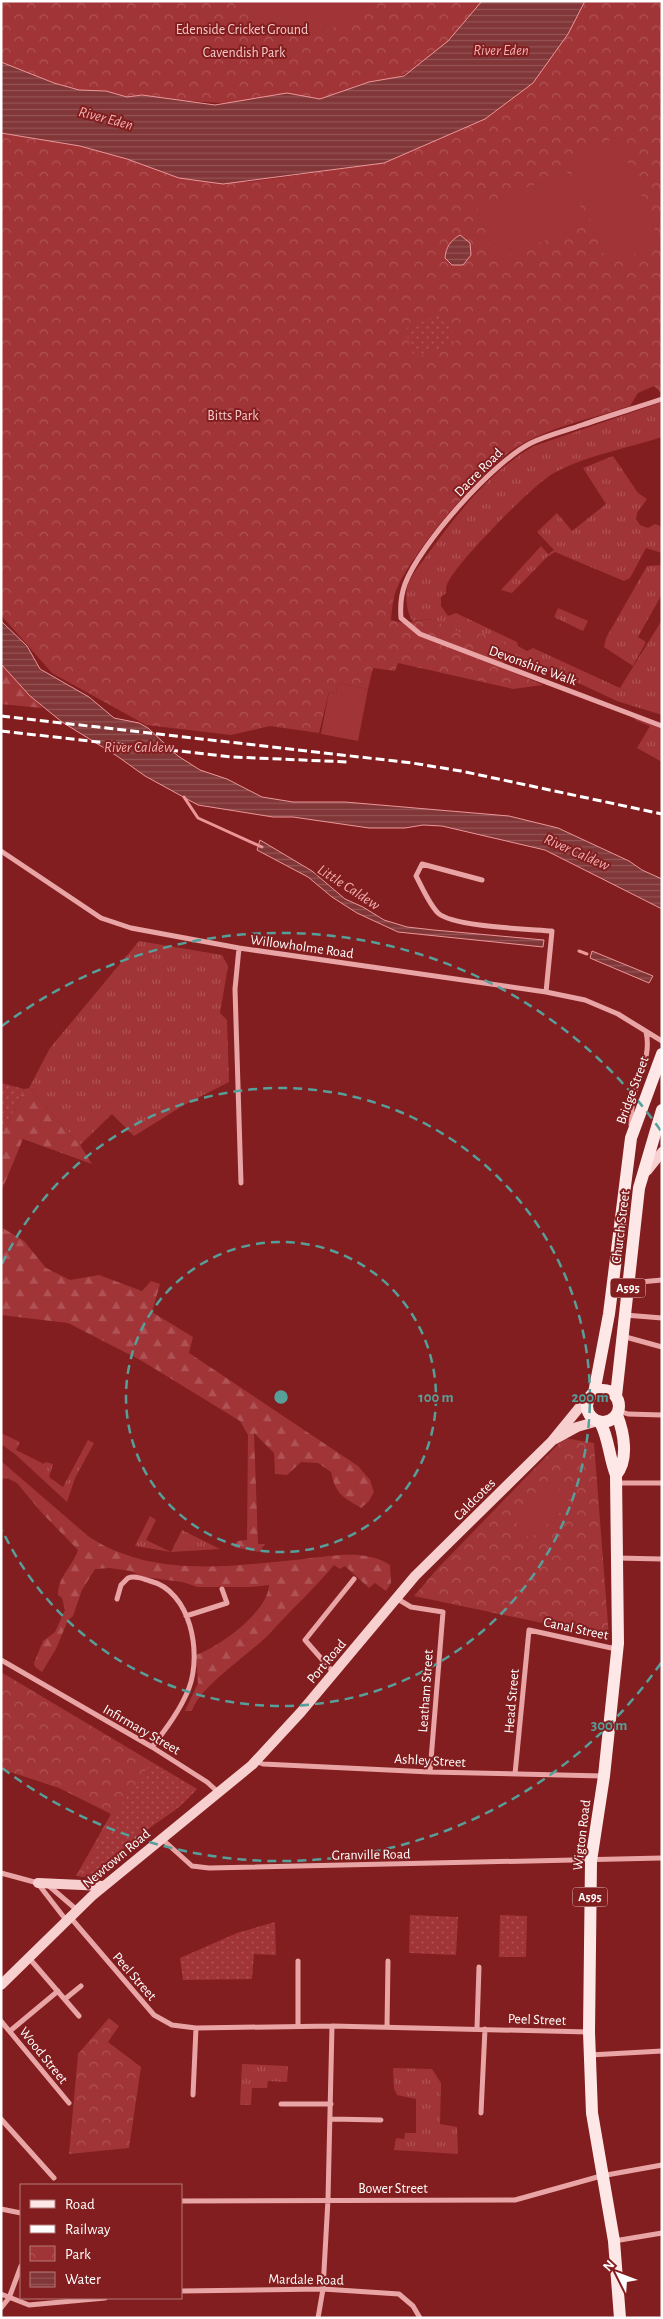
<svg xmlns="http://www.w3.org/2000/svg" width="663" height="2319" font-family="'Alegreya Sans',sans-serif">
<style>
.grass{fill:url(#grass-tufts)}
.forest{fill:url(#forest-firs)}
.park{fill:url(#park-crowns)}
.garden{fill:url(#garden-dots)}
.pitch{fill:#a13437}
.water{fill:url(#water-rules);stroke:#eb979a}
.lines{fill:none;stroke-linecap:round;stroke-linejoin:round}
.stream{stroke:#eb979a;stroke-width:3}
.minor{stroke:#e9a4a5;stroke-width:5}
.secondary{stroke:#f7cfcf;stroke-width:10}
.primary{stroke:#fee8e7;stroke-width:12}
.rail{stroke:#fff;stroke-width:3;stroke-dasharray:9 4;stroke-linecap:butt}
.ring{fill:none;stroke:#579f9a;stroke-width:2.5;stroke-dasharray:9 6}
.labels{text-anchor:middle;stroke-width:4;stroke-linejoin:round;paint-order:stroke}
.shield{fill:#821e1f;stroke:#dabcbc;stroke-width:1}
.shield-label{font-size:12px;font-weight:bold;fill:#fff}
.park-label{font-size:14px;fill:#f7c8c9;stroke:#821e1f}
.street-label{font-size:14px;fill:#fff;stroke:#821e1f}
.water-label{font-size:15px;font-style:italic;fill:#f1afb1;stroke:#821e1f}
.centre{fill:#579f9a;stroke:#821e1f;stroke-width:2.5}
.ring-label{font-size:15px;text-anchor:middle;font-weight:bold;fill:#579f9a;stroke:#821e1f;stroke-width:4;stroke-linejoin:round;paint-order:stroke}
</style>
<defs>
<pattern id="grass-tufts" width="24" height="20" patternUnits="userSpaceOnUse" patternTransform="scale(1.25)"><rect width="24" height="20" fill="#a13437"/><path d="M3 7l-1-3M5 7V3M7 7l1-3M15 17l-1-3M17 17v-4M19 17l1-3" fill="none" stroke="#af5255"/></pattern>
<pattern id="forest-firs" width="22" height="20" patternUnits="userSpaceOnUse" patternTransform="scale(1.25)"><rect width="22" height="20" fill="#a13437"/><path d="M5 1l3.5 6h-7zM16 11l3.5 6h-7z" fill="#af5255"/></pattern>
<pattern id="park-crowns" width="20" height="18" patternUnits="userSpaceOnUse" patternTransform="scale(1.25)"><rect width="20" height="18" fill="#a13437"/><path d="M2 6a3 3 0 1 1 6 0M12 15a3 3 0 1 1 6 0" fill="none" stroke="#af5255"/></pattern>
<pattern id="garden-dots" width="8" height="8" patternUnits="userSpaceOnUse" patternTransform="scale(1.25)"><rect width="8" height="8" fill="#a13437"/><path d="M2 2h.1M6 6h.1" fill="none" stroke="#af5255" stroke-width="1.8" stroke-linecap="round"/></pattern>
<pattern id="water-rules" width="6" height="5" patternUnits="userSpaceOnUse" patternTransform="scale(1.25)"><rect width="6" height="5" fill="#813637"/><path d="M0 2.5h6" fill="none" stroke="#945455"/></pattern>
</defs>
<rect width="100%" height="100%" fill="#821e1f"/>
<path class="grass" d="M662 402V437C628 448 585 456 554 473 533 484 458 562 448 582 446 585 446 590 446 593L441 597V606L448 616 456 613 517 642 518 646 527 651 533 648 620 688 662 620V715L617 701 557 673 516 659 430 619 413 621C407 614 405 598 407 588 410 576 420 565 427 555 457 514 490 471 534 446Z
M613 456 638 493 647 499 637 513 636 519 640 525 648 528 655 524 662 527V553L646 548 630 578 624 581 555 552 547 557 512 593 501 590 541 546 548 554 554 550 537 532 557 513 572 531 606 504 583 468Z
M662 565V594L638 637 646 642 633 666 604 647 606 638 647 566Z
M558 608 588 621 583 631 554 617Z
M636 714 662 726V762L637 748 650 726 635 720Z
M139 941 222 955 228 966 220 1013 227 1020 229 1082 184 1105 134 1136 112 1114 80 1145 29 1088 50 1048Z
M1 1433 20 1442 16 1450 44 1464 45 1462 53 1464 49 1477 63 1487 88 1440 94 1443 75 1478 67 1502 15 1454 1 1444Z
M150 1516 156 1520 146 1540 171 1552 182 1530 220 1549 171 1552 135 1546Z
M242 2064 288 2066 287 2082 268 2081 267 2088H252L251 2105H240Z
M393 2068 432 2069 441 2083 440 2124 457 2127 458 2154 394 2150 396 2138 404 2139 405 2133H416V2099L397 2095 394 2089Z"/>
<path class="forest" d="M1 663 24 686 42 708 1 704Z
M29 1088 80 1145 92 1164 23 1139 1 1192V1137L24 1089Z
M1 1227 24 1241 46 1268 70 1280 99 1275 142 1291 151 1281 160 1284 152 1312 193 1337 189 1353 358 1466 370 1480 374 1492 369 1501 361 1508C342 1496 336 1495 331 1472L318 1463 301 1462 287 1475 275 1474 274 1453 254 1433 258 1544H265L259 1552 234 1547 237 1541 247 1540 248 1435 240 1421 142 1361 68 1323 1 1315Z
M1 1461 88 1536C152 1579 232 1566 304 1559 332 1556 366 1549 390 1565L391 1583 386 1591 375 1583 369 1588 345 1566 340 1569 334 1565C315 1588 293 1608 273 1630 255 1651 199 1686 192 1711H185L198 1683 196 1655C220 1646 268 1612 269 1585L251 1587H198L182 1582 144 1577 130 1571 110 1568 95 1569 82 1590 73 1616 68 1620 56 1649 42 1672 35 1667 34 1663 43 1641 55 1632 65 1610 62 1598 58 1595C58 1576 73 1566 78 1550L41 1512 17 1483 7 1478 1 1479Z"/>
<path class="park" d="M1 1H487L461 37 427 63 373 89 331 99 221 103 127 97 106 91 79 90 54 83 1 62Z
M585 1H662V394L654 386 638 393 630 406C594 418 554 426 522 444 485 464 416 548 398 586 393 596 392 609 391 620L403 623 430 619 464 634H489L509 647 507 660 500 665 505 669 543 685 513 689 398 663 395 671 373 668 368 689 338 683 336 693 329 692 319 733 270 726 231 735 146 725 52 673 1 615V133L80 146 127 159 248 182 384 163 568 34Z
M564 1438 594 1443 609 1637 414 1596 438 1568Z
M1 1672 197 1789 179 1807 138 1836 90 1877 76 1876 111 1814 59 1788 1 1769Z
M109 2018 119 2026 108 2042 141 2067 129 2148 69 2154 78 2054Z"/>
<path class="garden" d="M444 313 456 343 414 358 405 329Z
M1 1083 24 1089 1 1137Z
M151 1763 197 1789 179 1807 138 1836 91 1877H80L115 1813Z
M410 1915 458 1917 456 1955 409 1953Z
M500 1915 527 1916 526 1957H499Z
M275 1922 276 1955 254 1954 252 1979 183 1980 180 1958 237 1933Z"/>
<path class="pitch" d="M229 1H370C353 19 325 37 299 33 282 31 245 10 229 1Z
M618 137 660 243 608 265 565 157Z
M567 172 587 224 496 260 477 207Z
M338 683 368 689 358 741 321 734 329 692 336 693Z
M552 1482 571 1503 530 1539 512 1518Z"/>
<path class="water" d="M482 1H585L568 34 533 83 485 119 384 163 223 184 179 178 127 159 80 146 1 133V62L54 83 79 90 106 91 127 97 142 95 215 105 287 93 320 99 369 82 404 76 448 41Z
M460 235 470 243 471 255 463 265H452L445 258C446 247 450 241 460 235Z
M1 621 27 646 40 669 89 697 114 718 139 723 148 728 178 756 200 770 227 779 262 797 293 802H345L509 816 558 828 629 861 642 870 662 879V909L545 850 442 826 423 825 405 828H369L293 817H273L198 805 145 776 117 756 62 722 30 696 1 664Z
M260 840 312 871 345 899 363 907 384 920 407 927 434 930 544 940 543 947 398 932 357 913 332 897 308 877 257 850Z
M592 951 653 976 649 983 590 958Z"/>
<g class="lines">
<path class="stream" d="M184 797 198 818 262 847
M579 951 587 954"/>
<path class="minor" d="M662 399C635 408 608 416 582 425 565 431 547 435 531 443 493 462 420 544 405 584 401 595 400 606 401 618L420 634 662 726
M1 851 101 918 131 928 239 948 546 992 585 1000 618 1014 662 1041
M482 880 422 864 416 876C422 887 429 904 438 913 453 927 529 929 552 931L546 992
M239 948 235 989 241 1183
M631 1125C632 1117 631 1108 633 1101 637 1077 652 1057 646 1032
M629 1283 662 1280
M625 1315 662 1318
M622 1336 662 1347
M619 1411 628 1414 662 1415
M617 1483H662
M617 1558 662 1559
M396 1598 411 1607 443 1612 430 1772
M117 1599 121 1585 128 1578C135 1575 143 1579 150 1581 191 1591 202 1653 189 1688 181 1709 166 1729 152 1747
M186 1616 227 1603 222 1589
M1 1660 152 1747 207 1782 218 1792
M334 1673 305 1640 354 1579
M255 1761 263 1764 430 1772 603 1776
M515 1774 529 1630 616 1649
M162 1839 192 1866 209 1868 662 1858
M1 1873 38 1883
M39 1885 66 1920
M49 1886 77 1910
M70 1917 154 2015 172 2025 196 2028 332 2026 589 2032
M29 1958 79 2016
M65 1999 81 1986
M1 2021 69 2103
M298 2026V1961
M387 2027 388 1961
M477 2028 479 1967
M10 2031 58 1991
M590 2055 662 2051
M193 2095 196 2028
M281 2104H331
M481 2113 485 2029
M1 2119 54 2178
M331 2119 381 2120
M181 2201 515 2200 601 2176 662 2165
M1 2209 21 2213
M614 2241 662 2233
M181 2291 323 2289 399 2294 413 2306 420 2318
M1 2294 29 2305 105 2298
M1 2308 9 2298 21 2266
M318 2318 323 2289 328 2199 332 2026"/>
<path class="secondary" d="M647 1171 662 1152
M555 1439 577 1427 598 1421
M38 1883 104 1886
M1 1985 92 1896 252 1765 301 1712 415 1576 552 1441 579 1408 588 1402"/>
<path class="primary" d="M587 1406a16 16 0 1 1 32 0a16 16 0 1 1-32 0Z
M594 1393 609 1314 631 1138 662 1054
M616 1396 639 1188 662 1110
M600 1422C609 1438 609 1458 616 1475L618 1643 604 1776 591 1861 589 2032 592 2113 614 2241 620 2318
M616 1475C629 1460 624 1433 617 1415"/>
<path class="rail" d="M1 716 412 763 461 771 662 814
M1 731 232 757 349 762"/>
</g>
<g class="ring">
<circle cx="281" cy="1397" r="155"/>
<path d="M2 1264A309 309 0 1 1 2 1530"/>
<path d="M661 1663A464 464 0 0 1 2 1768M2 1026A464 464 0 0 1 661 1131"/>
</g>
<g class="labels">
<g class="shield">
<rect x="610.5" y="1278.5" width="35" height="19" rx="4"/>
<rect x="572.5" y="1887.5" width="35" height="19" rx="4"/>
</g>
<g class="shield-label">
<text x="628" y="1292">A595</text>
<text x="590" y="1901">A595</text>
</g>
<g class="park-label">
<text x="242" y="34">Edenside Cricket Ground</text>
<text x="244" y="57">Cavendish Park</text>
<text x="233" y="420">Bitts Park</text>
</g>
<g class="street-label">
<text transform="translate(478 472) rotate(-45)" y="5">Dacre Road</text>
<text transform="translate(533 665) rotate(20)" y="5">Devonshire Walk</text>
<text transform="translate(302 946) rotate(8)" y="5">Willowholme Road</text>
<text transform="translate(632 1090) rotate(-70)" y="5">Bridge Street</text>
<text transform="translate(620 1227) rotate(-83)" y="5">Church Street</text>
<text transform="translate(474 1499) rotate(-45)" y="5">Caldcotes</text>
<text transform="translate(576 1628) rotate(12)" y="5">Canal Street</text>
<text transform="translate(326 1661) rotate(-50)" y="5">Port Road</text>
<text transform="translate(425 1691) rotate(-86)" y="5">Leatham Street</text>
<text transform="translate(511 1701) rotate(-85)" y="5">Head Street</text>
<text transform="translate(142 1729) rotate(30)" y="5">Infirmary Street</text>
<text transform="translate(430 1760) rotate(3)" y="5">Ashley Street</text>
<text transform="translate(581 1835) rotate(-83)" y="5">Wigton Road</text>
<text transform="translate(371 1854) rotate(-1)" y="5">Granville Road</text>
<text transform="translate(116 1858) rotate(-40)" y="5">Newtown Road</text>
<text transform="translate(135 1976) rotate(49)" y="5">Peel Street</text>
<text transform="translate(537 2019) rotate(2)" y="5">Peel Street</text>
<text transform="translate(44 2055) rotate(51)" y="5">Wood Street</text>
<text x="393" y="2193">Bower Street</text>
<text transform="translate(306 2279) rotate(1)" y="5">Mardale Road</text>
</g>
<g class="water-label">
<text x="501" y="55">River Eden</text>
<text transform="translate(106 118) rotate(15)" y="5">River Eden</text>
<text x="139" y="752">River Caldew</text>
<text transform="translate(577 852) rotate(24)" y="5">River Caldew</text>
<text transform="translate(349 887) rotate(33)" y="5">Little Caldew</text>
</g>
</g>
<circle cx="281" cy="1397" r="8" class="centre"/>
<g class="ring-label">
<text x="436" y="1402">100 m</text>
<text x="590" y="1402">200 m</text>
<text x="609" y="1730">300 m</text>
</g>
<rect width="663" height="2319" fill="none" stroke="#ffffff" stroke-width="5"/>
<rect x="20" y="2184" width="162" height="115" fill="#821e1f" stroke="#b47879"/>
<rect x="30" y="2200" width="25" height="8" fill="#fee8e7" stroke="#b47879"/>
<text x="65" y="2209" font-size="15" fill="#ffffff">Road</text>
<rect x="30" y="2225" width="25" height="8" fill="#ffffff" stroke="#b47879"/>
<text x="65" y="2234" font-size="15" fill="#ffffff">Railway</text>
<rect x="30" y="2246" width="25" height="15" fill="url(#park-crowns)" stroke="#b47879"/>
<text x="65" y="2259" font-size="15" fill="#ffffff">Park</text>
<rect x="30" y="2272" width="25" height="15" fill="url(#water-rules)" stroke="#b47879"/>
<text x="65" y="2284" font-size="15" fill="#ffffff">Water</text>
<g transform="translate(618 2274) rotate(312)" stroke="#821e1f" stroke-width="4" paint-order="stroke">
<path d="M0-4L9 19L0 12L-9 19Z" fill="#ffffff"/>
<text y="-8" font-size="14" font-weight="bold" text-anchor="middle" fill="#ffffff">N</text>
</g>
</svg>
